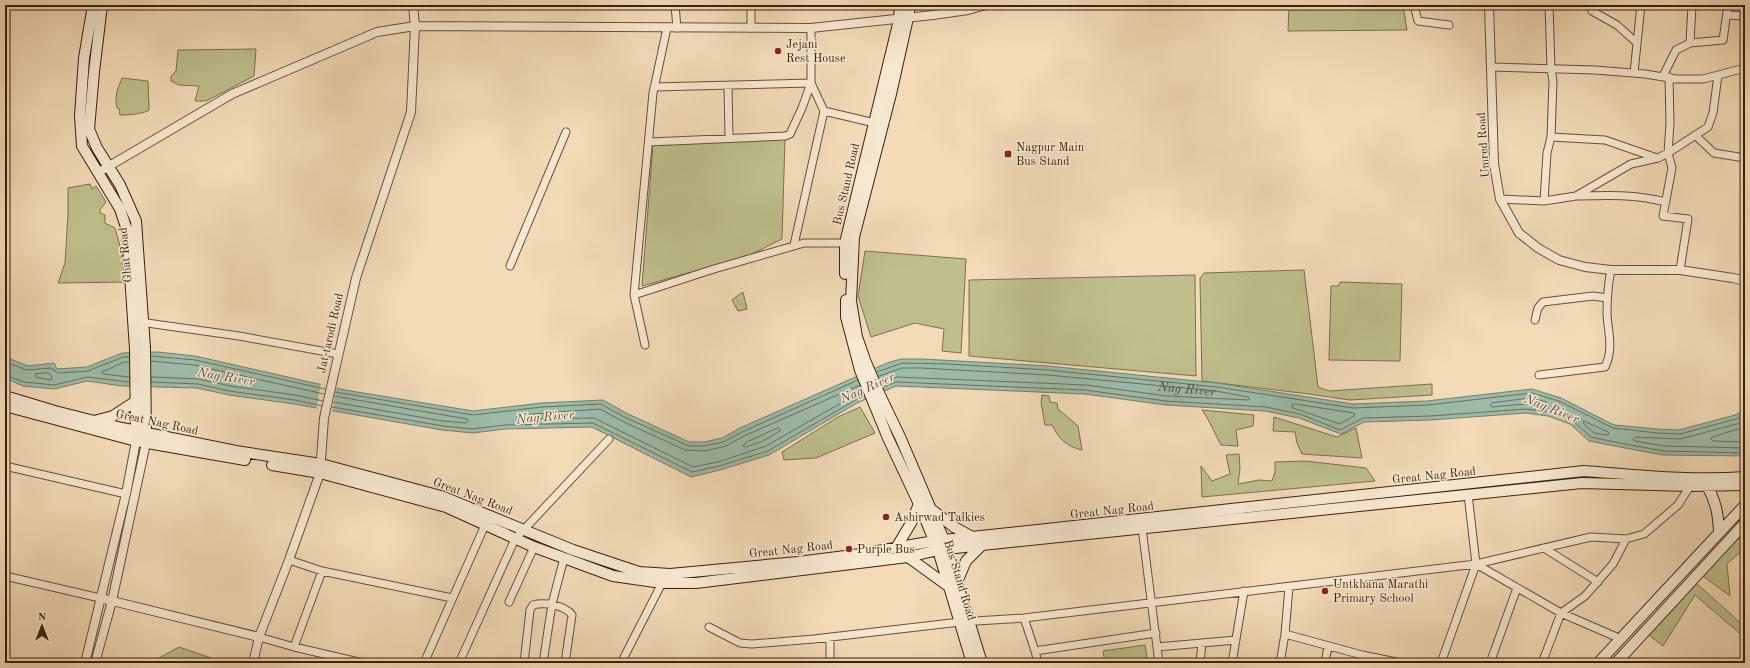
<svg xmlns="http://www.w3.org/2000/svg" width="1750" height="668" font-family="'Old Standard TT',serif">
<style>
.green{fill:#bebf8d;stroke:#7d6f4c}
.water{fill:#9cbcaa;stroke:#767d6a}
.pier{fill:#f3dbb8}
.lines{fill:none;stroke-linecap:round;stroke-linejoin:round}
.shore{stroke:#6c6e5a;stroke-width:1}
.minor-casing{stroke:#6a4e36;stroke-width:9}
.tertiary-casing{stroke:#6a4e36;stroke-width:10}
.secondary-casing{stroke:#3c1f0a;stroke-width:12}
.minor{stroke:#f7e8d1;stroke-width:7}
.tertiary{stroke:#f7e8d1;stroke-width:8}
.secondary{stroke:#f7e8d1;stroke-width:10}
.poi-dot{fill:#8f2418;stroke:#f7e8d1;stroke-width:1.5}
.labels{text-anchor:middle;stroke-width:3;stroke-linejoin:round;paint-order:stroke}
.poi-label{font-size:12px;fill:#3c1f0a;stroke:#f7e8d1;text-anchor:start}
.street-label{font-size:12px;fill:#3c1f0a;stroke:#f7e8d1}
.water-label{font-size:13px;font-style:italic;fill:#594e3a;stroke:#f7e8d1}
</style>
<rect width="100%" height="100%" fill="#f3dbb8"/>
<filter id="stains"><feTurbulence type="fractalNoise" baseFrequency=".005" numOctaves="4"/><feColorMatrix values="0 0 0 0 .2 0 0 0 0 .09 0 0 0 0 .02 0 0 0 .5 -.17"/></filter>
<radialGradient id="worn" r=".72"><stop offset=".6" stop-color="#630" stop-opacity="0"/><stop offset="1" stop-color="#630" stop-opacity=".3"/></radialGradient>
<path class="green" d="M1289 5H1403L1407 30 1288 31Z
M256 49 254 76 206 101H195L199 86 179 85 171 81V76L176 71 178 50Z
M122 78 148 81 149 110C144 114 128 115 120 115L119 109 117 108C114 97 118 88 122 78Z
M785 139 782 239 748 256 642 286 653 145Z
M90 184 92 189 96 186 106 202 100 210V213L105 215V223L115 228 122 253V264L128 269 129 282 58 283 65 263 68 214V188Z
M865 251 966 259 961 353 942 351 944 329 915 323 871 337 858 296Z
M1304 270 1318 387 1329 391 1432 384V395L1350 400 1309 394 1202 381 1200 278 1204 273Z
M1195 275 1196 376 969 356V280Z
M1340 282 1402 284 1400 361 1329 360 1331 286H1338Z
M743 292 747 309 738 311 732 300Z
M1042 395 1049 396 1050 402 1057 403 1058 409 1078 426 1082 450C1067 447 1058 438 1052 425H1045L1041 403Z
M860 407 875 433 816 458 784 460 782 452 838 417Z
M1202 410 1254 415 1253 426 1236 430 1238 446 1221 445C1214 432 1210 421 1202 410Z
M1274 417 1337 437 1356 428 1362 458 1302 454 1297 443 1295 432 1273 431Z
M1239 454 1240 468 1238 484 1259 480 1272 481 1275 472V462L1305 461 1366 468 1375 481 1202 497 1201 466 1212 481 1230 474 1226 455Z
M1745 538V548L1727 564 1730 596 1703 576 1733 540Z
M1695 582 1745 627V638L1695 595 1663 646 1649 635Z
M1145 645 1148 663H1105L1103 651Z
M179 647 211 658V663H150Z"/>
<path class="water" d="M158 352 195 356 345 390 473 411 542 403 603 400 626 413 689 442H704L722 438 740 428 887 363 901 359H922L1048 366 1217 383 1353 404 1427 401 1532 389 1561 398 1614 425 1657 429 1679 430 1735 415 1745 410V456L1663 455 1625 448 1589 441 1570 424 1548 416 1526 413 1430 420 1364 422 1341 434 1299 418 1265 411 1166 405 1085 394 896 386 857 403 769 455 720 470 691 477 592 427 505 429 473 433 442 430 294 404 229 395 197 388 122 386 87 381 54 389 23 386 5 378V357L28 366 54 363 57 369 87 367 122 353Z"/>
<path class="pier" d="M321 382 337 386 332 413 316 411Z"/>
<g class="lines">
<g class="shore">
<path d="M151 356 195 360 325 389"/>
<path d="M151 361 194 365 324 394"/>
<path d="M5 362 27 370 51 368 58 373 88 371 123 357H129"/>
<path d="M129 362H124L102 372 103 374 129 377"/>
<path d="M877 372 902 363 948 364 1048 370 1217 387 1353 408 1428 405 1532 393 1559 401 1613 428 1657 433 1680 434 1736 419 1745 415"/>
<path d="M48 373 52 377 51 380 35 377 36 374Z"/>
<path d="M5 375 24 382 54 385 87 377 129 382"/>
<path id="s1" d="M879 376 902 368H921L1048 375 1216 391 1248 397 1250 399 1248 400 1167 396 1086 385 897 377 881 382"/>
<path d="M151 377 199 379 230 386 295 395 323 401"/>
<path d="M151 382 198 384 229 391 295 400 322 406"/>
<path d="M860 385 744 436 726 446 705 451 685 450 622 421 600 409 518 415 517 417 519 419 594 418 693 467 718 462 766 446 862 391"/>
<path d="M883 387 896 382 1085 390 1166 401 1266 407 1300 414 1340 430 1363 418 1430 416 1526 409 1550 412 1572 420 1591 437 1625 444 1664 451 1745 453"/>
<path d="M335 392 473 415 542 407 601 404 624 417 689 446H704L723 442 742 432 858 380"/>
<path d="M1531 398 1546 402 1547 405 1545 406 1526 404 1492 407 1490 405 1492 403Z"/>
<path d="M333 402 443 421 466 423 468 421 467 419 334 396"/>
<path d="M1295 404 1354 413 1355 415 1340 424 1293 408 1292 405Z"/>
<path d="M332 407 443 426 472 429 505 425 593 423 692 472 719 466 768 451 864 395"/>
<path d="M1745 420 1737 424 1680 439 1635 437 1633 439 1635 441 1664 446 1745 448"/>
<path d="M1584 421 1608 432 1609 434 1607 435 1594 433 1584 424Z"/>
<path d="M1745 427 1712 437 1711 439 1713 441 1745 442"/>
<path d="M778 428 780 429V431L763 441 746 447 743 446 747 442Z"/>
</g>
<defs>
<path id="minor" d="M675 5 677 28
M1414 5 1418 21 1449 25
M1593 5 1592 11 1617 25 1637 43
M1727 15 1745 16
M667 28 653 93 634 295 714 269 804 243H845
M751 28V5
M811 28V83L824 111
M1690 43 1723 40 1728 5
M1491 67 1595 70 1645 74 1676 79H1703L1745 68
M1634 73 1641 5
M1663 76 1676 50 1690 43 1692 5
M1669 77 1670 123 1668 153 1672 168 1663 216 1688 219 1680 270
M728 86 729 137
M1695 135 1714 153 1745 158
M1551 137 1605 140 1657 158
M649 142 785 136 790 134 802 108 811 83 654 87
M1576 196C1607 195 1636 194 1666 202
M1500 199 1544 201 1576 196 1631 164 1658 158 1668 153 1708 127 1713 113 1718 75
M1544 201 1547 153 1551 137 1553 81 1551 69 1549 5
M794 245 824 111 879 124
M510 266 566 132
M634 295 645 345
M1535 320 1538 308 1543 302 1593 296 1607 298
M140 322 239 336 338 354
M1539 375 1605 367C1614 348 1608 333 1607 314 1607 299 1608 284 1611 270
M5 466 126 494
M1142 528 1159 663
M1544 548 1598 582
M289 560 322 571 452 598
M1476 564 1561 613 1621 639
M5 576 100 598
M509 602 534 547
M1024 618 1035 651 1156 633
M709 627 740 643 752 644 814 639 960 622 1024 618 1476 564 1591 537 1626 539 1644 534 1678 505 1692 483
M1285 634 1362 655 1401 663
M259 637 294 647 363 663
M830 637V663
M294 647 322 571
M1157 647 1236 640
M1035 651 1038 663
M424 663 485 525
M459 663 515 539 609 439
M524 663 530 610 533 605C544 602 565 605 572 615L565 663
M543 663 552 604 564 558
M621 663 662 583
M1200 663 1202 643
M1232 663 1244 591
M1280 663 1285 634 1289 587
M1325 663 1328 646
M1441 663 1476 564 1468 494
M1490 663 1517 588
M1542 663 1561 613 1585 596 1613 564 1626 539"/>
<path id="tertiary" d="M1489 5 1494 164 1500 199 1519 233 1538 248 1559 260 1585 267 1611 270H1680L1733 278 1745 281
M99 172 232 94 377 32 415 26 811 28 933 15 968 10 986 5
M100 598 259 637
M85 663 126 494 136 441
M95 663 112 601 146 443
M253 663 259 637 289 560 320 473 324 418 356 278 411 112 415 26 413 5"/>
<path id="secondary" d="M93 5 84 58 80 116 82 146 120 209 127 230 135 349 136 437
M102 5 94 72 89 129 97 148 120 185 136 221 145 348 146 440
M910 5 908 18 891 94 854 237 851 301 857 337 865 360 879 393 901 439 944 540 982 663
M845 274V243L899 20 900 5
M846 300V317L860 370 888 438 919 504 938 550 972 663
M5 396 55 411 122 428 236 451 321 464 441 496 573 550 639 572 670 574 798 562 861 554 934 541 1584 471C1638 475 1692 481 1745 477
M5 406 136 441 245 460
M94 421 113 416 136 401
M272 465 320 473 446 507 534 547 613 576 662 583H696L908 557 938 550 982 545 1582 483 1690 486 1745 485
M1707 486C1716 501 1718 514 1719 531
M931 509 954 527 974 538
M896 548 911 523 919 504
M908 557 948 586
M957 582 966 561 982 545
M1598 663 1745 505
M1616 663 1745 523"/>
</defs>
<use href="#minor" class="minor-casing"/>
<use href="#tertiary" class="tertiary-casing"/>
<use href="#secondary" class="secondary-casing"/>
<use href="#minor" class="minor"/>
<use href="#tertiary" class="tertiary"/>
<use href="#secondary" class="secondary"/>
</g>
<g class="poi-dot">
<circle cx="778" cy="51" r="4"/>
<rect x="1004" y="150" width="8" height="8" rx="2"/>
<circle cx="886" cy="517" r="4"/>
<circle cx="849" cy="549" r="4"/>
<circle cx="1325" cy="591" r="4"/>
</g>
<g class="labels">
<g class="poi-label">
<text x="786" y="48">Jejani<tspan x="786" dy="14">Rest House</tspan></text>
<text x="1016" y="151">Nagpur Main<tspan x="1016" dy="14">Bus Stand</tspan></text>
<text x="894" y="521">Ashirwad Talkies</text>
<text x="857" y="553">Purple Bus</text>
<text x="1333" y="588">Untkhana Marathi<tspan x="1333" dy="14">Primary School</tspan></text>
</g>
<g class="street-label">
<text transform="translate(1483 145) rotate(-94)" y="4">Umred Road</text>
<text transform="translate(846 184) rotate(-77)" y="4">Bus Stand Road</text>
<text transform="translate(125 255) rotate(-95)" y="4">Ghat Road</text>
<text transform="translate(330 333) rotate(-77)" y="4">Jat-tarodi Road</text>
<text transform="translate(157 422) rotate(12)" y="4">Great Nag Road</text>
<text transform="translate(1434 475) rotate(-6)" y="4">Great Nag Road</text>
<text transform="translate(473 496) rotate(21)" y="4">Great Nag Road</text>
<text transform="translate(1112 510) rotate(-6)" y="4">Great Nag Road</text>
<text transform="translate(791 549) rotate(-6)" y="4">Great Nag Road</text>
<text transform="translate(960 580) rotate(73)" y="4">Bus Stand Road</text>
</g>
<g class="water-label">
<text transform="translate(226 376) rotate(10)" y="5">Nag River</text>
<text transform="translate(867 387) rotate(-24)" y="5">Nag River</text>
<text dy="5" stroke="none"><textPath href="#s1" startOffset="310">Nag River</textPath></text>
<text transform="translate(1552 408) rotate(22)" y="5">Nag River</text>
<text transform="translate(545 416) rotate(-5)" y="5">Nag River</text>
</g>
</g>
<rect width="1750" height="668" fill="none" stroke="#f3dbb8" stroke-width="20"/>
<rect x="6" y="6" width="1738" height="656" fill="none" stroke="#3c1f0a" stroke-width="2"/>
<rect x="10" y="10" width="1730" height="648" fill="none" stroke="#3c1f0a"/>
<g transform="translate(42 626)" stroke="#f7e8d1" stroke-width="3" paint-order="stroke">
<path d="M0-3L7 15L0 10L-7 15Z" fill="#3c1f0a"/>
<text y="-6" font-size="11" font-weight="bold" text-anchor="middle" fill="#3c1f0a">N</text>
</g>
<rect width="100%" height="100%" filter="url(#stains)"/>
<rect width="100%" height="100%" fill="url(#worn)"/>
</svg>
